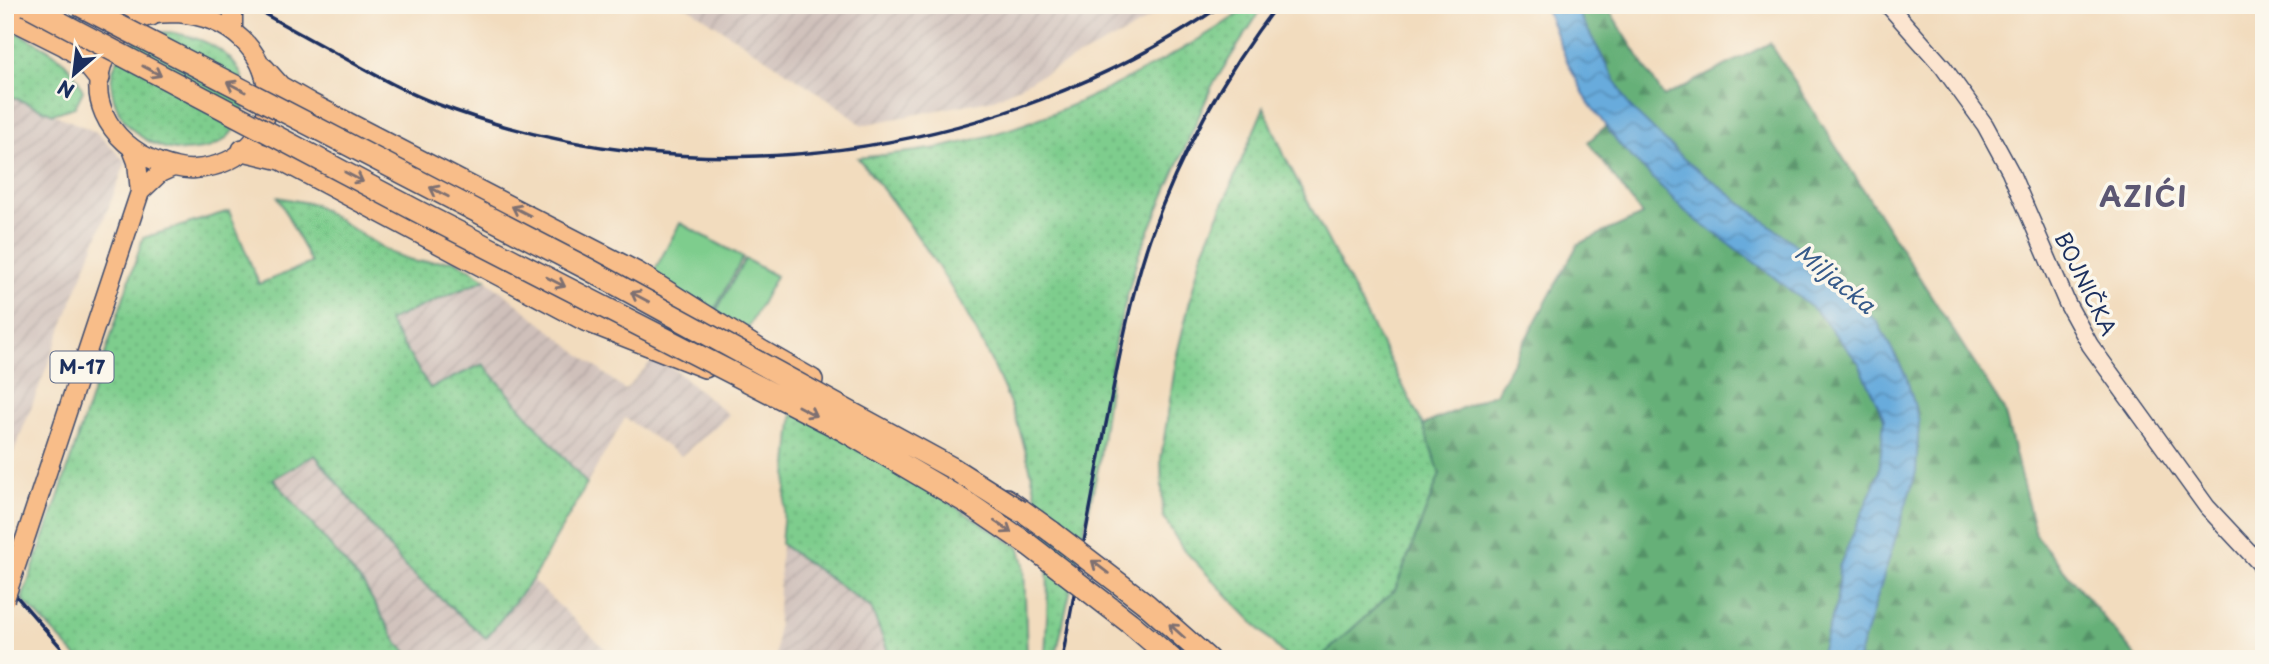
<svg xmlns="http://www.w3.org/2000/svg" width="2269" height="664" font-family="'Playpen Sans',sans-serif">
<style>
.industrial{fill:url(#industrial-furrows)}
.grass{fill:url(#grass-dots);stroke:#4c7e76;stroke-width:2}
.forest{fill:url(#forest-firs);stroke:#40706b;stroke-width:2}
.garden{fill:#7ecd8d;stroke:#4c7e76;stroke-width:2}
.water{fill:url(#water-waves);stroke:#426d9d;stroke-width:2}
.lines{fill:none;stroke-linecap:round;stroke-linejoin:round}
.secondary-casing{stroke:#3b496c;stroke-width:19}
.primary-casing{stroke:#3b496c;stroke-width:21}
.highway-casing{stroke:#3b496c;stroke-width:24}
.secondary{stroke:#fce5d0;stroke-width:16}
.primary{stroke:#f8bd89;stroke-width:18}
.highway{stroke:#f8bd89;stroke-width:21}
.rail{stroke:#1b2f5e;stroke-width:3.5}
.primary-bridge-casing{stroke:#3b496c;stroke-width:21;stroke-linecap:butt}
.highway-bridge-casing{stroke:#3b496c;stroke-width:24;stroke-linecap:butt}
.primary-bridge{stroke:#f8bd89;stroke-width:18}
.highway-bridge{stroke:#f8bd89;stroke-width:21}
.oneway{stroke:#7e6f71}
.labels{text-anchor:middle;stroke-width:7;stroke-linejoin:round;paint-order:stroke}
.shield{fill:#fbf7ec;stroke:#5e6b89;stroke-width:2}
.shield-label{font-size:19px;font-weight:bold;fill:#1b2f5e}
.street-label{font-size:21px;fill:#1b2f5e;stroke:#fbf7ec}
.water-label{font-size:23px;font-style:italic;fill:#365a8a;stroke:#fbf7ec}
.district-label{font-size:28px;font-weight:bold;letter-spacing:2px;fill:#5c5773;stroke:#fbf7ec}
</style>
<defs>
<pattern id="industrial-furrows" width="10" height="10" patternUnits="userSpaceOnUse" patternTransform="scale(1.75)"><rect width="10" height="10" fill="#cfc0ba"/><path d="M-1 1l2-2M0 10L10 0M9 11l2-2" fill="none" stroke="#b1a5a2"/></pattern>
<pattern id="grass-dots" width="8" height="8" patternUnits="userSpaceOnUse" patternTransform="scale(1.75)"><rect width="8" height="8" fill="#7ecd8d"/><path d="M2 2h.1M6 6h.1" fill="none" stroke="#6cb07c" stroke-width="1.8" stroke-linecap="round"/></pattern>
<pattern id="forest-firs" width="22" height="20" patternUnits="userSpaceOnUse" patternTransform="scale(1.75)"><rect width="22" height="20" fill="#66b078"/><path d="M5 1l3.5 6h-7zM16 11l3.5 6h-7z" fill="#539066"/></pattern>
<pattern id="water-waves" width="16" height="10" patternUnits="userSpaceOnUse" patternTransform="scale(1.75)"><rect width="16" height="10" fill="#68abdc"/><path d="M0 5q4-4 8 0t8 0" fill="none" stroke="#558cb6"/></pattern>
</defs>
<rect width="100%" height="100%" fill="#fbf7ec"/>
<filter id="ink" filterUnits="userSpaceOnUse"><feTurbulence type="fractalNoise" baseFrequency=".0143" numOctaves="2"/><feDisplacementMap in="SourceGraphic" scale="14" xChannelSelector="R" yChannelSelector="G"/><feConvolveMatrix kernelMatrix="1 2 1 2 8 2 1 2 1" color-interpolation-filters="sRGB"/></filter>
<filter id="wash" filterUnits="userSpaceOnUse"><feTurbulence type="fractalNoise" baseFrequency=".00686" numOctaves="4" result="noise"/><feDisplacementMap in="SourceGraphic" scale="28" xChannelSelector="R" yChannelSelector="G"/><feGaussianBlur stdDeviation="1.57" result="paint"/><feColorMatrix in="noise" values="0 0 0 0 0 0 0 0 0 0 0 0 0 0 0 0 0 1.4 0 .05"/><feComposite in="paint" operator="in"/></filter>
<g filter="url(#wash)">
<rect width="100%" height="100%" fill="#f2dcbe"/>
<path class="industrial" d="M680 5H1169L1129 31 994 99 862 125 834 103 691 9Z
M5 94 96 132 126 162 5 475Z
M486 279 625 390 657 355 729 415 681 456 625 418 587 484 483 364 430 388 387 321Z
M315 455 405 567 486 637 532 580 616 659H414L398 644 364 585 272 479Z
M781 544 871 608 891 659H776Z"/>
<path class="grass" d="M1252 5H1264L1212 86 1138 256 1115 341 1099 464 1055 659H1045C1046 626 1050 590 1046 557 1039 502 1026 438 1003 387 967 304 916 228 858 158 888 154 919 152 948 146 1051 124 1166 64 1252 5Z
M5 27C37 43 70 55 83 91L75 107 53 114 5 94Z
M165 32C215 36 267 70 236 126 229 138 217 147 202 149 114 166 70 45 165 32Z
M1264 107 1285 157 1423 425 1440 474 1395 590 1319 659H1288L1182 548 1163 516 1161 459 1177 354 1201 256Z
M278 197 313 204 391 253 417 262 455 260 486 279 388 321 430 388 483 364 587 484 532 580 486 638 405 567 315 455 273 479 364 585 398 644 414 659H79L22 599 58 498 143 238 229 211 259 284 311 263Z
M793 410 923 486 1020 548 1024 565 1027 659H891L871 608 781 544Z"/>
<path class="forest" d="M1574 5H1606L1664 97 1770 43 2004 410 2036 536 2138 659H1319L1395 590 1440 474 1423 425 1496 393 1578 244 1642 215 1588 142 1629 106Z"/>
<path class="garden" d="M680 223 743 257 713 313 650 279Z
M745 259 776 276 746 332 714 315Z"/>
<path class="water" d="M1544 5H1574L1629 106 1685 160 1823 266 1878 323 1906 376 1919 421 1916 472 1858 659H1819L1837 601 1839 567 1879 473 1884 419 1859 363 1816 311 1765 270 1688 214 1620 145 1588 102 1567 61Z"/>
</g>
<g filter="url(#ink)">
<g class="lines">
<defs>
<path id="secondary" d="M1888 5 1943 67 1985 125 2010 171 2067 303 2090 345 2207 507 2264 568"/>
<path id="primary" d="M233 5V31
M177 13C290 21 299 161 195 169 182 170 170 166 158 162 109 144 78 91 114 44 123 32 136 20 151 15 159 13 169 13 177 13Z
M140 192 160 173 173 167
M24 542 140 192 137 162 132 149"/>
<path id="highway" d="M123 5 151 15
M5 15 65 45 81 56 99 78
M264 69 280 87 310 104 637 273 761 351 812 380
M243 150 281 159 585 320 705 367
M1006 499 1052 532
M1146 604 1208 659
M1130 623 1172 659"/>
</defs>
<use href="#secondary" class="secondary-casing"/>
<use href="#primary" class="primary-casing"/>
<use href="#highway" class="highway-casing"/>
<use href="#secondary" class="secondary"/>
<use href="#primary" class="primary"/>
<use href="#highway" class="highway"/>
<path class="rail" d="M249 5C278 22 308 38 337 54 370 72 402 91 437 104 694 202 997 160 1222 5
M5 583 71 659
M1062 659C1076 582 1091 506 1105 429 1118 365 1129 300 1150 238 1179 156 1224 74 1277 5"/>
<defs>
<path id="primary-bridge" d="M5 599 24 542"/>
<path id="highway-bridge" d="M27 5 417 211 843 430 969 504 1029 545 1130 623
M79 5 588 269 952 468 1020 511
M1052 532 1146 604"/>
</defs>
<use href="#primary-bridge" class="primary-bridge-casing"/>
<use href="#highway-bridge" class="highway-bridge-casing"/>
<use href="#primary-bridge" class="primary-bridge"/>
<use href="#highway-bridge" class="highway-bridge"/>
</g>
<defs><path id="oneway-shaft" d="M-6 0H5M1.5-3L5.5 0L1.5 3" fill="none" stroke-width="1.6" stroke-linecap="round" stroke-linejoin="round" transform="scale(1.75)"/></defs>
<g class="oneway">
<use href="#oneway-shaft" transform="translate(152 71) rotate(28)"/>
<use href="#oneway-shaft" transform="translate(236 87) rotate(-152)"/>
<use href="#oneway-shaft" transform="translate(354 177) rotate(28)"/>
<use href="#oneway-shaft" transform="translate(439 192) rotate(-153)"/>
<use href="#oneway-shaft" transform="translate(521 211) rotate(-153)"/>
<use href="#oneway-shaft" transform="translate(556 282) rotate(27)"/>
<use href="#oneway-shaft" transform="translate(640 297) rotate(-152)"/>
<use href="#oneway-shaft" transform="translate(807 411) rotate(28)"/>
<use href="#oneway-shaft" transform="translate(1003 527) rotate(34)"/>
<use href="#oneway-shaft" transform="translate(1100 567) rotate(-143)"/>
<use href="#oneway-shaft" transform="translate(1177 631) rotate(-138)"/>
</g>
</g>
<g class="labels">
<rect class="shield" x="50.5" y="351.5" width="63" height="31" rx="5"/>
<g class="shield-label">
<text x="82" y="374">M-17</text>
</g>
<g class="street-label">
<text transform="translate(2085 284) rotate(64)" y="7">BOJNIČKA</text>
</g>
<g class="water-label">
<text transform="translate(1835 279) rotate(39)" y="8">Miljacka</text>
</g>
<g class="district-label">
<text x="2144" y="207">AZIĆI</text>
</g>
</g>
<rect width="2269" height="664" fill="none" stroke="#fbf7ec" stroke-width="28"/>
<g transform="translate(74 74) rotate(208)" stroke="#fbf7ec" stroke-width="5" paint-order="stroke">
<path d="M0-5L12 26L0 18L-12 26Z" fill="#1b2f5e"/>
<text y="-10" font-size="19" font-weight="bold" text-anchor="middle" fill="#1b2f5e">N</text>
</g>
</svg>
